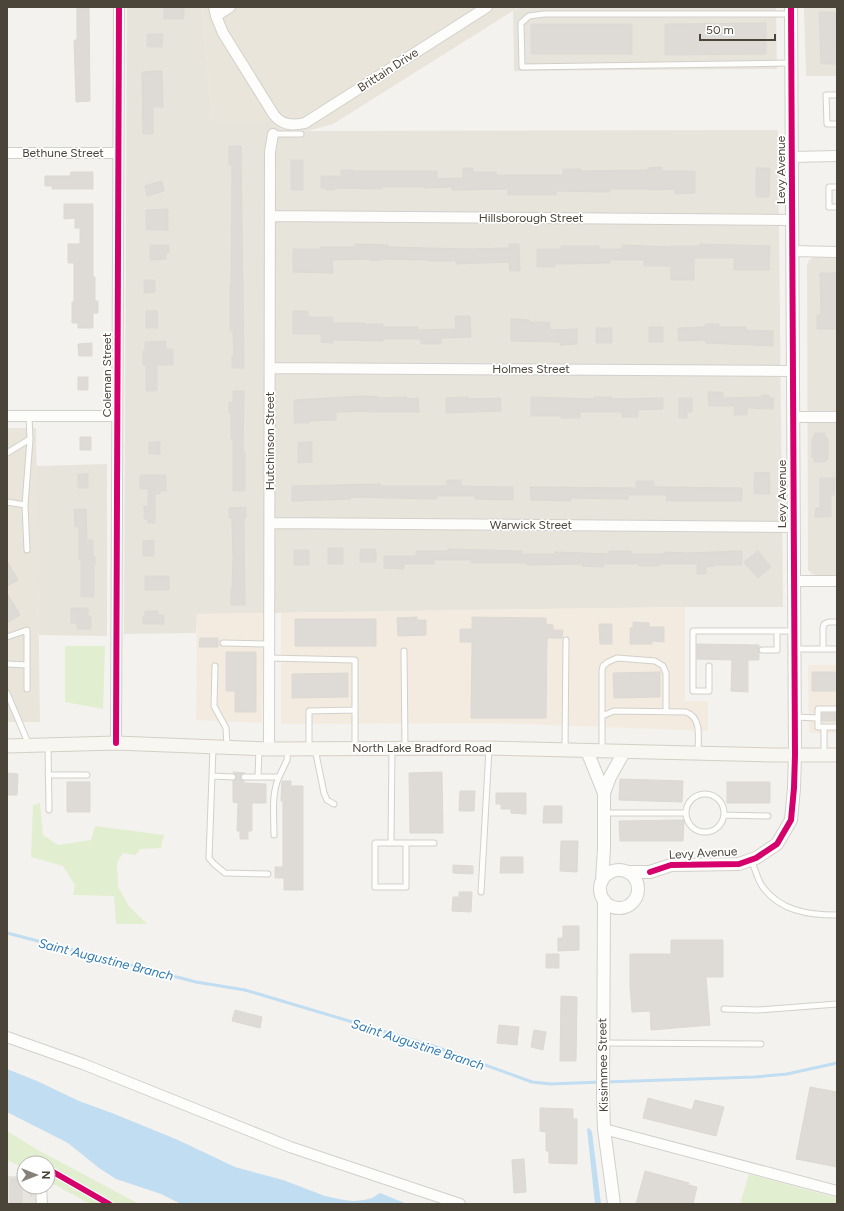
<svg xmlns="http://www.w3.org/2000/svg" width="844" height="1211" font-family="Figtree,sans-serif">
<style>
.residential{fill:#e7e4dc}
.commercial{fill:#f3ebdf}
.education{fill:#eae5da}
.green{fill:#e1eecf}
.water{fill:#c0ddf1}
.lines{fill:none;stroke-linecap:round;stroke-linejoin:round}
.stream{stroke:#c0ddf1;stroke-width:3}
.building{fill:#dedbd6;stroke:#dcd9d4}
.service-casing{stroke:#d2d0cb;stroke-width:7}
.minor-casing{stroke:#d2d0cb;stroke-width:12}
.tertiary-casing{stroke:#d2d0cb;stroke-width:14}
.secondary-casing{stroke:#d3cfc5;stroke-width:15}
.path{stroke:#d3d2cc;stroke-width:2;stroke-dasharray:2 2;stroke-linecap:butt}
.service{stroke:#fdfdfc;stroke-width:5}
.minor{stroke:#fdfdfc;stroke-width:10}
.tertiary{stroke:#fdfdfc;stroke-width:12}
.secondary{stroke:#f7f6f1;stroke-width:13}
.cycleway-casing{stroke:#fff;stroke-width:8}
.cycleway{stroke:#d6006c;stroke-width:6}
.labels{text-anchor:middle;stroke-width:3.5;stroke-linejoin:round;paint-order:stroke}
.street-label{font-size:12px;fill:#4b4439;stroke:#fff}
.water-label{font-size:13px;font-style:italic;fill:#2e7ab2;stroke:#fff}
</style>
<rect width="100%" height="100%" fill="#f4f2ee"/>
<path class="residential" d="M127 7H202L212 121 268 118 275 126 285 130 307 131 778 130 783 607H685L197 614 196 633 124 634Z
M520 7H776L777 69 514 71 513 11Z
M804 7H837V76H806Z
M816 256H837V575H816L812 574 808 570 807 265 809 260Z
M107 464V636L39 635 36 466Z
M7 1176H24V1187H36V1204H7Z"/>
<path class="commercial" d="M685 607V701H708V731L492 723 281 724V613Z
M264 613 262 723 196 720 197 614Z
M808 665H837V733H811L809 731Z"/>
<path class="education" d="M202 7H519L333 124 307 131 285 130 275 126 268 118 263 121H212Z
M7 428H36L40 722H7Z"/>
<path class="green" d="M65 646H105L103 709 65 702Z
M40 803 43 835 58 845 91 840 95 826 164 835 161 848 141 849 135 855 123 853 117 862 118 887 129 906 147 924H116L114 896 73 895 75 885 63 866 31 857 33 805Z
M7 1131 38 1150 139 1204H90L48 1181V1163H24V1168L7 1160Z
M749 1174 837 1198V1204H740Z"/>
<path class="water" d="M7 1069 37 1081 79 1101 112 1113 178 1140 235 1167 283 1180 325 1196 344 1200 353 1201 364 1200 372 1198 380 1193 407 1204H181L161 1194 116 1179 99 1168 68 1143 7 1112Z
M588 1128 590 1129 592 1132 601 1204H595L587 1129Z"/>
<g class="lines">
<path class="stream" d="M7 933 196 982 245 990 433 1046 532 1082 551 1084 601 1082
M606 1082 755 1077 787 1074 837 1063"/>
</g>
<path class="building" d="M164 7H184V19H164Z
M77 8H89L90 101 76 102 74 40H77Z
M819 12H835L837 64H821Z
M766 23V54L665 55V24Z
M531 24H632V54H531Z
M147 34H163L162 47H147Z
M162 71 163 107H153V134H143L142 72Z
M229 146H241L244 368H232V356H234L233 331H230V285H231L232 165H229Z
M291 160H303V190H291Z
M662 167V171H695V193L675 194V189L649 190V189H610V192L556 191V195H508V189L452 190V187L424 188V187H382V189L334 188 335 190H326V188H321V176H341V170H353V171H437V179L463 178V168H473V172H496V175H563V169H581V171L648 170V168Z
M756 168H770L769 197H756Z
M71 172H93V189H52V186H45V176H70Z
M162 181 164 191 147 196 145 186Z
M64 204H93V277H95V301H98V313H93V328H78V323H72V302H74V263H68V244H80V228H75V218L64 219Z
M168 209V230H146V210Z
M355 244 388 245V247L470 249 509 248V244H519L520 271H510L509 262 456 264V261H428V260L388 259 371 261V259L332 260 333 273 293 272V249H321L320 247H355Z
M700 244 770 246 769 270H734V258H694V280H671V266H644V260H610V263L555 264V267H537V249H561V246H599V249H622V245L671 247V246H700Z
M150 245H169V252L166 253V259L150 260Z
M820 273H837V329H817V315H821Z
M144 280H155V292L144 293Z
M146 311H157L158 328H146Z
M293 311H308V317H333V323H365V324H383V327H418V330L456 329 455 316H470L471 337 441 338V344H421V339H383V341L333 340V343L321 342V334H293Z
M511 319 530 320V322H550V330L577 329V344L560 345V342L511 341Z
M705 324H719V327H746V330L773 331V346L705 343V340L679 341 678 328 705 327Z
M649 327H663V342H649Z
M596 328H612V343H596Z
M166 341V349H173V365H157V391H146V365H143V351H145V342Z
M92 343V356H79L78 344Z
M78 377H88V390H78Z
M233 391H244L243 452H245V491H233V439H231V414H229V402H233Z
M708 392H723V398L761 397V395H769V398H774L773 409 747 408V415H734V406H709Z
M363 396 379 397V398L407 397V399L418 398 419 412H369V411L336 412V420L309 421V423H294V400Z
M468 397V399L500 398 501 411 446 413V398Z
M531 397 594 399V397H612V399L663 398V409L638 410V417H622V412H580V418H561V416H531Z
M679 398H692V412H687V418H679Z
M814 433H825V438H828V459H826V462H814V458H812V438H814Z
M80 437H91V450H80Z
M149 442H160V454H149Z
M298 442H312V462L298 463Z
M769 472 770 494H754V473Z
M78 474H88V488H78Z
M140 475H166V491H160V494H155V523H148V519H144V506H148V489H140Z
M820 478H835L834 495H831V517H815L816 508H820Z
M447 480H461V486L513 487V500L475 499V496H436L437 499 351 497V499L292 501V486L380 484V486H447Z
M636 481H654V487L742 488V501H666L667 495H628V499L571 498V501L531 500 530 487 636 488Z
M246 507V518H244L245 605H231V588H232L233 559 232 518H229V508Z
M74 509H86L87 540H93V557H95V565H94V597H81V560H79V527H75Z
M154 540V556H143V541Z
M328 548H343V564H328Z
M360 549H376V562H360Z
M448 549 522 551V554H555V552L609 554V551H631V554H664V552L687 553 742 551V565H715V566L706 567V574H697V564H659V566H639V564H604V567L582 566 583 564 527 565V563H471V560H434V564H404V569L384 568V556H416V551H448Z
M294 550H309V565H294Z
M758 551 771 567 758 578 744 562Z
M7 561 18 580 7 586Z
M145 576H169V590H145Z
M7 593 20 615 7 623Z
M71 608H88V616H91V629H77V623H71Z
M145 611H158V615H164V624H143V616H145Z
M417 617V620H426V635L398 636 397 618Z
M472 617 546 618V624L553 625V630H563L562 638H547L546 718H471L472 642H460V629H472Z
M295 619H376V646H295Z
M633 622 649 623V627H664V642L652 641V644H630V628H633Z
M599 624H612V644H600Z
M200 638H218V647H199Z
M697 644 759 645V660H748V692L731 691 732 660 697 659Z
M226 652H256V712H235V691H226Z
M660 672V697L614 698 613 673Z
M812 672H837V691H812Z
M348 673V697L292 698V674Z
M822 713H837V721H822Z
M233 772 245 773 242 774 240 777 241 779 244 781V783L266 784V803H252V831H248V839H240V831H237L238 803 233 802V781L236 779 237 777Z
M442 772 443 833H410L409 773Z
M7 773 18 774 17 795H7Z
M620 779 683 781 682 802 619 800Z
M282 781H291V786H303V890H284V878H275V867H283V801H281Z
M67 782H90V812H67Z
M727 782H770V803H727Z
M460 791H475L474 811H459Z
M496 793H526V814L511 813V809H501V804H496Z
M544 806H562V823H543Z
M684 820 683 841H620L619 821Z
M561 841H578L577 872 560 871Z
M501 857H523V873H500Z
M453 865 473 866V874L453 873Z
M459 892H472L471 912 452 911 453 897H459Z
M563 926H579V950L558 951V938H563Z
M671 940H723V977H706L710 1025 651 1030 650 1011 632 1012 630 985V954H671Z
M546 954H559V968H546Z
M561 996 577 997 576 1061H560Z
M235 1010 262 1017 260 1028 232 1021Z
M499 1025 519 1027 517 1045 497 1043Z
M534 1030 546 1032 543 1050 531 1047Z
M810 1087 837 1092V1167L796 1159Z
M648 1098 692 1110 695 1100 724 1107 716 1136 643 1118Z
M540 1108 573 1109V1119H577V1164L549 1163V1151H546V1132L540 1131Z
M524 1159 526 1192 514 1193 512 1160Z
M645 1171 689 1183 688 1185 697 1187 693 1204H636Z
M10 1178H22V1204H10Z"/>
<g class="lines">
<defs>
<path id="service" d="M791 14H544L529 16 521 23 522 67 791 63
M837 95H826L827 124H837
M273 134H301
M837 187H829V207H837
M7 453 30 439
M7 502 25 505
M27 550 25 505 30 439 29 416
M7 637 27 630V689
M223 643 269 644
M794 649H837
M823 649V628L824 624 829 622H837
M762 650H777V631
M404 651 405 748
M269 658 355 660V747
M7 664 27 665
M215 666 214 706 226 728 227 746
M709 666V691H693V631H793
M7 693 29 745
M837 709H818V727H837
M602 716 614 711 686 712C702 718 698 737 698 752
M795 717 818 718
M48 745 49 810
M213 748 209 858 214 864 225 873 268 874
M309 748V711L355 710
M315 749 324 793 327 800 334 804
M565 749 566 640
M602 750V671L603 666 608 662 617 658 655 661 663 666 666 673V711
M824 754V727
M48 775H87
M212 776 233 777
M244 777H258L259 748
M258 777H279L287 760 288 749
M686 813a19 19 0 1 1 38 0a19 19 0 1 1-38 0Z
M605 813H686
M724 815 768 816
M274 835C274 817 271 794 279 777
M391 843 392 749
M406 843V887H375V843H434
M751 860C755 868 757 878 762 886 780 911 808 915 837 915
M481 892 489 749
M724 1009 758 1010 837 1004
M604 1043 761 1044"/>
<path id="minor" d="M214 7 216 16 223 33 274 115C282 125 292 126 305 123L487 7
M216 16 230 7
M7 153H118
M792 157 837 156
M270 216 792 220
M792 251 837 252
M270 368 793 371
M7 416H117
M793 417H837
M270 523 793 527
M793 581H837
M116 743 119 7
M269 749 270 152 273 134
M7 1037 83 1064 290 1147 460 1204
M604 1129 837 1191
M41 1187 42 1204"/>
<path id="tertiary" d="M587 751 604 793V848L602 881
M604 793 610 777 624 752
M600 889a19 19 0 1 1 38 0a19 19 0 1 1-38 0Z
M629 872H650L671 865 739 864 756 858 777 844 791 820 794 788 795 755 791 7
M604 900 603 1097 604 1129 614 1204"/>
<path id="secondary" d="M7 746 116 743 269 749 489 748 772 755H837"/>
</defs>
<use href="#service" class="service-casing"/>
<use href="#minor" class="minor-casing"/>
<use href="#tertiary" class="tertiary-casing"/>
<use href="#secondary" class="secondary-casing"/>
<path class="path" d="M22 1188H25L32 1196"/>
<use href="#service" class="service"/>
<use href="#minor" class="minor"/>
<use href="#tertiary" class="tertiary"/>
<use href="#secondary" class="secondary"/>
<defs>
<path id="cycleway" d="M116 743 119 7
M650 872 671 865 739 864 756 858 777 844 791 820 794 788 795 755 791 7
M48 1169 109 1204"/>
</defs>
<use href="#cycleway" class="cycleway-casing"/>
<use href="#cycleway" class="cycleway"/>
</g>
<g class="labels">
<g class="street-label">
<text transform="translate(388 70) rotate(-33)" y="4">Brittain Drive</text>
<text x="63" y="157">Bethune Street</text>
<text transform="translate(781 170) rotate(-90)" y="4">Levy Avenue</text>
<text x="531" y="222">Hillsborough Street</text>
<text x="531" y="373">Holmes Street</text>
<text transform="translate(107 375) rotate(-90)" y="4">Coleman Street</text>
<text transform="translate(270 441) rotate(-90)" y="4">Hutchinson Street</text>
<text transform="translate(782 494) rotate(-90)" y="4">Levy Avenue</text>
<text x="531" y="529">Warwick Street</text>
<text x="422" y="752">North Lake Bradford Road</text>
<text transform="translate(703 853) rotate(-3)" y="4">Levy Avenue</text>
<text transform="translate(603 1065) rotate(-91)" y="4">Kissimmee Street</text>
</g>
<g class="water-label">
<text transform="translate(106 959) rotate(14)" y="5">Saint Augustine Branch</text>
<text transform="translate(418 1044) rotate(18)" y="5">Saint Augustine Branch</text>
</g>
</g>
<rect width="844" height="1211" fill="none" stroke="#4b4439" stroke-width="16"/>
<g transform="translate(36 1175) rotate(90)"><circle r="19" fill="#ffffff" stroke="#b7b4b0"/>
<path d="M0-3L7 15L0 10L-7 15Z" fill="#868178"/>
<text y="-6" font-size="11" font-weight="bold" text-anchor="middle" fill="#4b4439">N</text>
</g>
<path d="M700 34v6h75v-6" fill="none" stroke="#4b4439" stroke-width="2"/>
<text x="706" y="34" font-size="12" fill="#4b4439" stroke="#ffffff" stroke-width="3" paint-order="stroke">50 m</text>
</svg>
